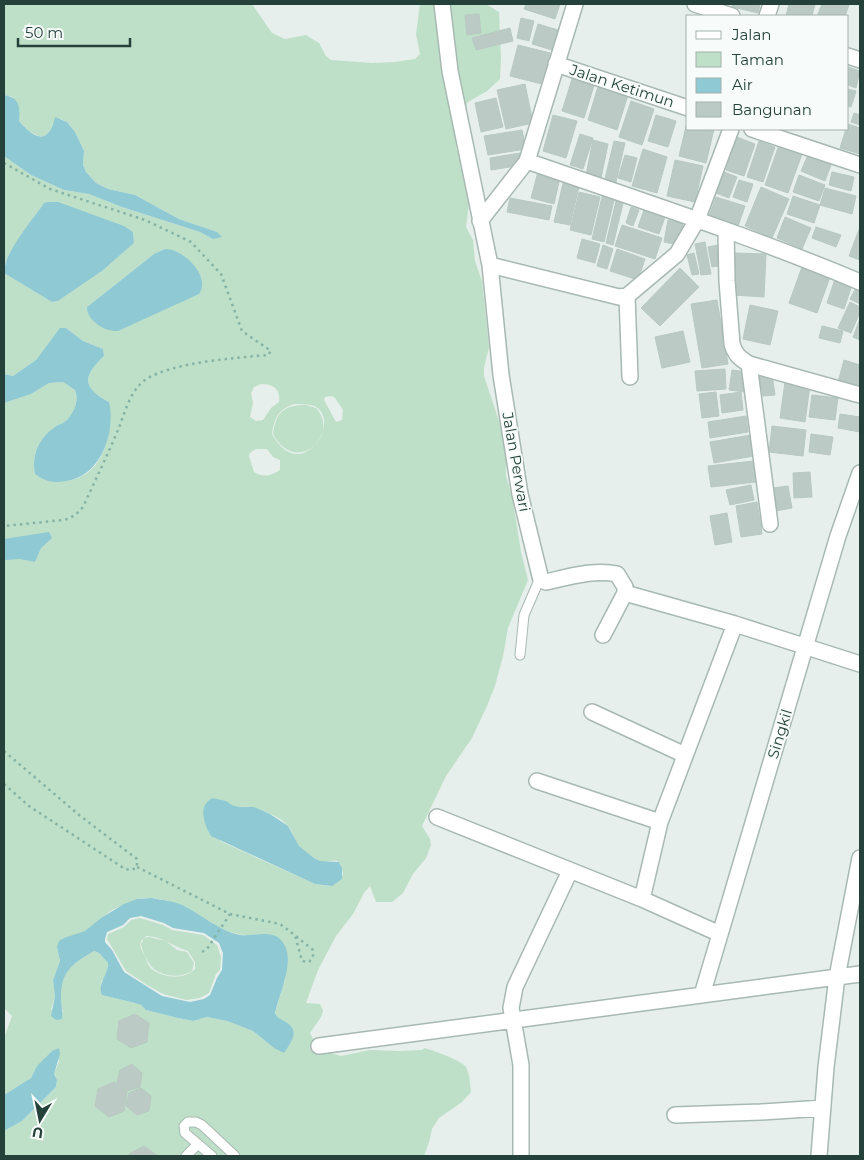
<svg xmlns="http://www.w3.org/2000/svg" width="864" height="1160" font-family="Montserrat,sans-serif">
<style>
.green{fill:#bfe0c8;fill-rule:evenodd}
.water{fill:#8ec9d4;fill-rule:evenodd}
.building{fill:#bbcac4;stroke:#b8c9c2}
.lines{fill:none;stroke-linecap:round;stroke-linejoin:round}
.lane-casing{stroke:#a8b8b2;stroke-width:11}
.street-casing{stroke:#a8b8b2;stroke-width:18}
.path{stroke:#86b3a5;stroke-width:2.5;stroke-dasharray:2.5 4;stroke-linecap:butt}
.lane{stroke:#fff;stroke-width:9}
.street{stroke:#fff;stroke-width:15}
.labels{text-anchor:middle;stroke-width:4;stroke-linejoin:round;paint-order:stroke}
.street-label{font-size:15px;fill:#24423a;stroke:#f7fbf9}
</style>
<rect width="100%" height="100%" fill="#e6efeb"/>
<path class="green" d="M4 4H252L272 33 285 39 306 35 319 43 326 56 331 60 372 63 394 62 415 59 420 54 416 34 420 4H486L499 12 501 58 500 79 487 91 468 102 465 109 456 148 466 167 470 196 466 227 473 240 475 261 482 281 489 347 484 368V376L503 433 506 454V476L512 496 521 552 528 580 508 628 503 656 495 686 487 706 472 738 446 776 422 826 430 839 431 845 426 858 413 874 403 893 392 902H376L370 886 364 893 353 914 336 936 318 970 306 1003 320 1004 323 1011 321 1017 310 1033 319 1050 341 1056 370 1050 400 1051 422 1050 425 1048C434 1051 461 1060 466 1067 470 1074 470 1084 471 1092L462 1102 439 1118 432 1129 429 1142 424 1156H4V1131L22 1121 56 1087 57 1080 54 1074 59 1061 52 1051 34 1072 31 1078 4 1095V1038L12 1016 4 1008V403L31 394 49 383 63 382 75 390C79 400 75 410 69 419 66 423 59 424 55 427 39 439 31 454 35 474 45 481 52 481 64 481 93 479 105 456 109 430 111 421 109 411 109 402 82 387 82 377 104 356L103 349 83 341 66 328 60 329 36 360 13 376 4 374V273L52 302 58 301 102 271 134 243 133 232 47 202 44 203 12 250 4 266V156L31 175 64 190 89 194 122 207 200 232 210 237 217 232 179 219 135 195 108 189 96 183 86 172 83 165 84 151 75 132 67 122 61 119 53 123C47 148 29 132 19 121V108L12 97 4 95ZM165 249 179 253 196 268 202 280 87 307 154 254ZM261 384C273 384 281 389 279 402L271 408 263 420 256 421 250 417 253 403 251 393 254 387ZM332 396 335 398 343 410 342 420 336 422 324 400 325 397ZM295 404C302 404 308 404 314 406 344 419 301 487 272 434 274 418 279 408 295 404ZM256 449H267L273 457 280 460V470C271 476 264 478 254 472L249 456 250 453ZM212 798C224 800 225 802 234 806 239 808 244 806 249 807 261 810 278 815 287 825 292 830 294 838 298 845 301 848 312 857 316 859 329 868 340 849 343 875L331 886 315 884 220 841ZM145 898C185 897 201 924 234 933 246 937 258 934 269 934L287 953 285 980 275 1013 277 1018 284 1021 274 1048 253 1031 227 1021 207 1017 193 1021 178 1018 146 1010 141 1005 135 1003 102 995 101 982 106 976 108 963 99 953 93 951C69 967 52 978 63 1012L51 1010 55 996 53 980 60 961 57 947 85 931 112 910 137 899Z
M306 405 316 408C341 435 296 477 273 434 276 412 284 405 306 405Z
M140 918 163 925 172 930 203 935 217 945 221 957 220 970 216 974 209 993 200 998 186 1000 163 994 147 985 126 971 107 939 108 934 124 927 131 920ZM146 936C162 936 174 947 188 951L195 962V969C184 980 165 978 153 970 148 966 147 961 145 956 142 950 139 947 141 941Z
M149 937 166 941 177 950 187 952 194 963 192 971C181 978 165 977 154 969 148 964 142 951 141 944L144 938Z"/>
<path class="water" d="M4 95C20 98 20 106 19 121 27 130 42 146 51 129 53 125 54 121 55 117L67 122 75 132 84 151 83 165 86 172 96 183 108 189 135 195 179 219 217 232 222 237 213 239 200 232 122 207 89 194 64 190 31 175 4 156Z
M47 202H58L124 226 133 232 134 243 102 271 58 301 52 302 4 273C4 252 32 221 44 203Z
M165 249C182 248 212 276 199 294L118 331C105 332 87 321 87 307L154 254Z
M60 328H66L83 341 103 349 104 356C82 377 82 387 109 402 116 432 101 476 67 481 53 483 46 482 35 474 31 455 39 438 55 427 59 424 65 423 68 419 75 410 79 400 75 390L63 382 49 383 31 394 4 403V374L13 376 36 360Z
M49 532 52 538 41 548 35 562 20 559 4 560V539Z
M213 798 226 801 232 805 239 807H254L270 814 288 826 299 846 314 858 320 861 339 862 342 868V879L332 886 315 884 211 836C204 824 197 805 213 798Z
M152 898C162 900 173 901 182 905 201 914 219 931 240 935 255 937 276 927 285 946 294 964 279 995 275 1013 277 1018 279 1018 284 1021 301 1030 292 1041 284 1053L274 1048 253 1031 227 1021 207 1017 193 1021 178 1018 146 1010 141 1005 135 1003 102 995C97 983 108 976 108 963L99 953 94 951C72 964 60 972 61 999 61 1006 63 1012 62 1019L56 1020 51 1016 55 996 53 980 60 961 57 947 59 941 64 938 85 931 101 918 124 904 137 899ZM141 916 164 923 173 928 204 933 219 943 223 953 222 970 217 978 210 995 204 999 190 1002 162 996 124 972 112 950 105 942V939L107 932 123 925 130 918Z
M59 1048 60 1054 54 1074 57 1080 56 1087 22 1121 4 1131V1095L31 1078 37 1066 52 1051Z"/>
<path class="building" d="M526 4H560L555 19 524 9Z
M733 4H760L758 13 732 7Z
M789 4H815L812 16H786Z
M822 4H847L849 5 845 16H817Z
M479 14 481 33 467 35 465 15Z
M521 18 534 21 529 41 517 38Z
M538 24 558 30 552 50 532 44Z
M510 28 513 41 476 50 472 38Z
M518 45 550 53 542 84 510 76Z
M848 67 860 71 856 88 848 85Z
M573 76 595 82 584 118 562 111Z
M599 83 629 92 617 130 588 120Z
M525 84 533 123 506 129 497 90Z
M848 89 856 91 851 107 848 106Z
M496 98 503 127 481 132 475 103Z
M631 101 654 109 642 145 619 137Z
M854 113 860 115V125L851 122Z
M553 115 577 121 566 158 543 151Z
M656 115 676 121 668 147 648 141Z
M688 118V129H714L706 163 679 156Z
M848 124 860 128V154L840 148 846 129H848Z
M522 130 526 149 488 155 484 136Z
M580 134 593 138 583 169 570 165Z
M737 137 755 144 744 176 726 170Z
M593 140 608 144 601 178 586 175Z
M614 141 625 143 615 186 604 183Z
M759 141 775 147 763 182 747 177Z
M779 145 802 154 788 193 765 185Z
M643 149 667 157 657 193 632 186Z
M520 153 522 165 491 170 490 158Z
M625 155 637 158 631 182 618 178Z
M808 155 831 165 825 181 801 171Z
M675 160 703 166 695 202 667 196Z
M539 168 561 173 554 204 531 198Z
M724 172 737 177 729 198 716 193Z
M832 172 854 177 851 191 829 185Z
M799 175 825 185 819 201 793 192Z
M564 179 580 182 570 225 554 222Z
M739 180 753 184 747 202 733 197Z
M761 187 789 199 772 238 745 226Z
M825 188 856 196 852 214 820 205Z
M579 192 600 197 591 235 570 230Z
M603 193 615 196 604 242 592 239Z
M793 196 820 205 814 223 787 214Z
M617 197 624 199 613 245 606 243Z
M716 197 745 206 738 226 709 216Z
M510 198 552 206 549 220 507 212Z
M631 207 639 210 633 226 626 223Z
M644 210 665 217 659 234 638 227Z
M785 217 811 228 802 249 777 238Z
M668 220 683 223 679 245 664 242Z
M622 225 662 238 655 259 615 246Z
M816 227 841 235 836 247 812 238Z
M860 227V260L849 256Z
M582 239 600 244 595 263 577 258Z
M705 242 711 274 701 275 695 244Z
M722 244 726 265 712 267 708 247Z
M603 245 613 249 607 269 597 266Z
M617 249 645 259 638 280 610 271Z
M694 253 699 274 692 275 687 255Z
M735 253 766 254 764 297 733 295Z
M802 267 830 277 817 313 789 303Z
M680 268 699 287 660 326 641 308Z
M836 276 853 282 844 309 827 303Z
M857 286 860 288V304L850 299Z
M717 300 728 364 702 368 691 304Z
M850 302 860 307V312L851 333 838 328Z
M750 305 778 311 770 345 743 339Z
M860 319V340L853 337Z
M822 326 843 331 840 343 819 338Z
M683 331 690 362 662 368 655 337Z
M844 360 860 365V389L838 382Z
M725 369 726 389 697 391 695 371Z
M732 370 747 372 745 392 729 390Z
M772 374 775 395 763 396 759 375Z
M785 382 810 385 805 422 780 418Z
M716 392 719 416 702 418 699 394Z
M741 392 743 410 722 413 720 395Z
M812 395 838 398 835 420 809 417Z
M840 414 860 417V432L838 428Z
M746 416 748 432 710 438 708 422Z
M772 426 806 430 803 456 769 452Z
M811 434 833 437 830 455 809 452Z
M751 435 754 456 714 463 710 442Z
M753 461 756 482 711 487 708 466Z
M810 472 812 497 794 498 793 473Z
M751 485 754 500 730 505 726 490Z
M788 486 792 508 776 511 773 488Z
M757 502 762 534 741 537 736 506Z
M727 513 732 542 715 545 710 516Z
M135 1014 149 1023 147 1042 131 1048 117 1039 119 1021Z
M132 1064 142 1073 140 1087 127 1091 117 1083 120 1070Z
M114 1082 127 1092 124 1111 109 1117 95 1106 98 1089Z
M141 1088 151 1096 149 1111 137 1115 126 1106 129 1093Z
M144 1146 158 1156H129V1154Z"/>
<g class="lines">
<defs>
<path id="lane" d="M520 655 524 615 540 578
M186 1156 198 1144
M212 1156 185 1133 184 1126 188 1122H196L202 1125 235 1156"/>
<path id="street" d="M442 4 450 71 490 265 501 375 520 494 541 580 546 582C568 577 595 569 617 574L625 587V593L735 624 860 664
M695 4 732 16
M767 16 771 4
M848 56 860 60
M556 64 688 108
M752 129 860 165
M527 161C639 200 751 236 860 282
M480 221 527 161 575 4
M726 231 727 281 732 344C735 354 739 358 749 364L860 395
M490 265 619 297 627 296 677 254 697 220 731 129
M627 296 630 377
M749 364 770 524
M603 635 625 593
M592 712 685 755
M537 781 660 822
M437 817 642 899 660 822 735 624
M642 899 720 934
M702 995 838 536 860 473
M319 1046 860 974
M675 1115 761 1112 823 1108
M521 1156V1065L511 1008 515 987 570 871
M819 1156 826 1067 837 977 860 858"/>
</defs>
<use href="#lane" class="lane-casing"/>
<use href="#street" class="street-casing"/>
<path class="path" d="M4 163 50 189 145 220 191 242 221 274 242 331 271 351 268 355C235 358 172 362 145 380 129 392 125 413 118 430 107 456 95 481 83 507 77 514 72 518 63 520L4 526
M4 751 79 815 137 859V867L132 870 125 869 29 806 4 784
M137 867 230 914 280 924C291 932 302 941 313 950V957L309 962 302 961 295 935
M202 952 207 949 230 914"/>
<use href="#lane" class="lane"/>
<use href="#street" class="street"/>
</g>
<g class="labels">
<g class="street-label">
<text transform="translate(622 86) rotate(18)" y="5">Jalan Ketimun</text>
<text transform="translate(516 462) rotate(80)" y="5">Jalan Perwari</text>
<text transform="translate(780 734) rotate(-73)" y="5">Singkil</text>
</g>
</g>
<rect width="864" height="1160" fill="none" stroke="#24423a" stroke-width="10"/>
<rect x="686" y="15" width="162" height="115" fill="#f7fbf9" stroke="#a3b1ad"/>
<rect x="696" y="31" width="25" height="8" fill="#ffffff" stroke="#a3b1ad"/>
<text x="732" y="40" font-size="15" fill="#24423a">Jalan</text>
<rect x="696" y="52" width="25" height="15" fill="#bfe0c8" stroke="#a3b1ad"/>
<text x="732" y="65" font-size="15" fill="#24423a">Taman</text>
<rect x="696" y="78" width="25" height="15" fill="#8ec9d4" stroke="#a3b1ad"/>
<text x="732" y="90" font-size="15" fill="#24423a">Air</text>
<rect x="696" y="102" width="25" height="15" fill="#bbcac4" stroke="#a3b1ad"/>
<text x="732" y="115" font-size="15" fill="#24423a">Bangunan</text>
<g transform="translate(40 1120) rotate(190)" stroke="#f7fbf9" stroke-width="4" paint-order="stroke">
<path d="M0-4L9 19L0 12L-9 19Z" fill="#24423a"/>
<text y="-8" font-size="14" font-weight="bold" text-anchor="middle" fill="#24423a">U</text>
</g>
<path d="M18 38v8h112v-8" fill="none" stroke="#24423a" stroke-width="2.5"/>
<text x="25" y="38" font-size="15" fill="#24423a" stroke="#f7fbf9" stroke-width="4" paint-order="stroke">50 m</text>
</svg>
